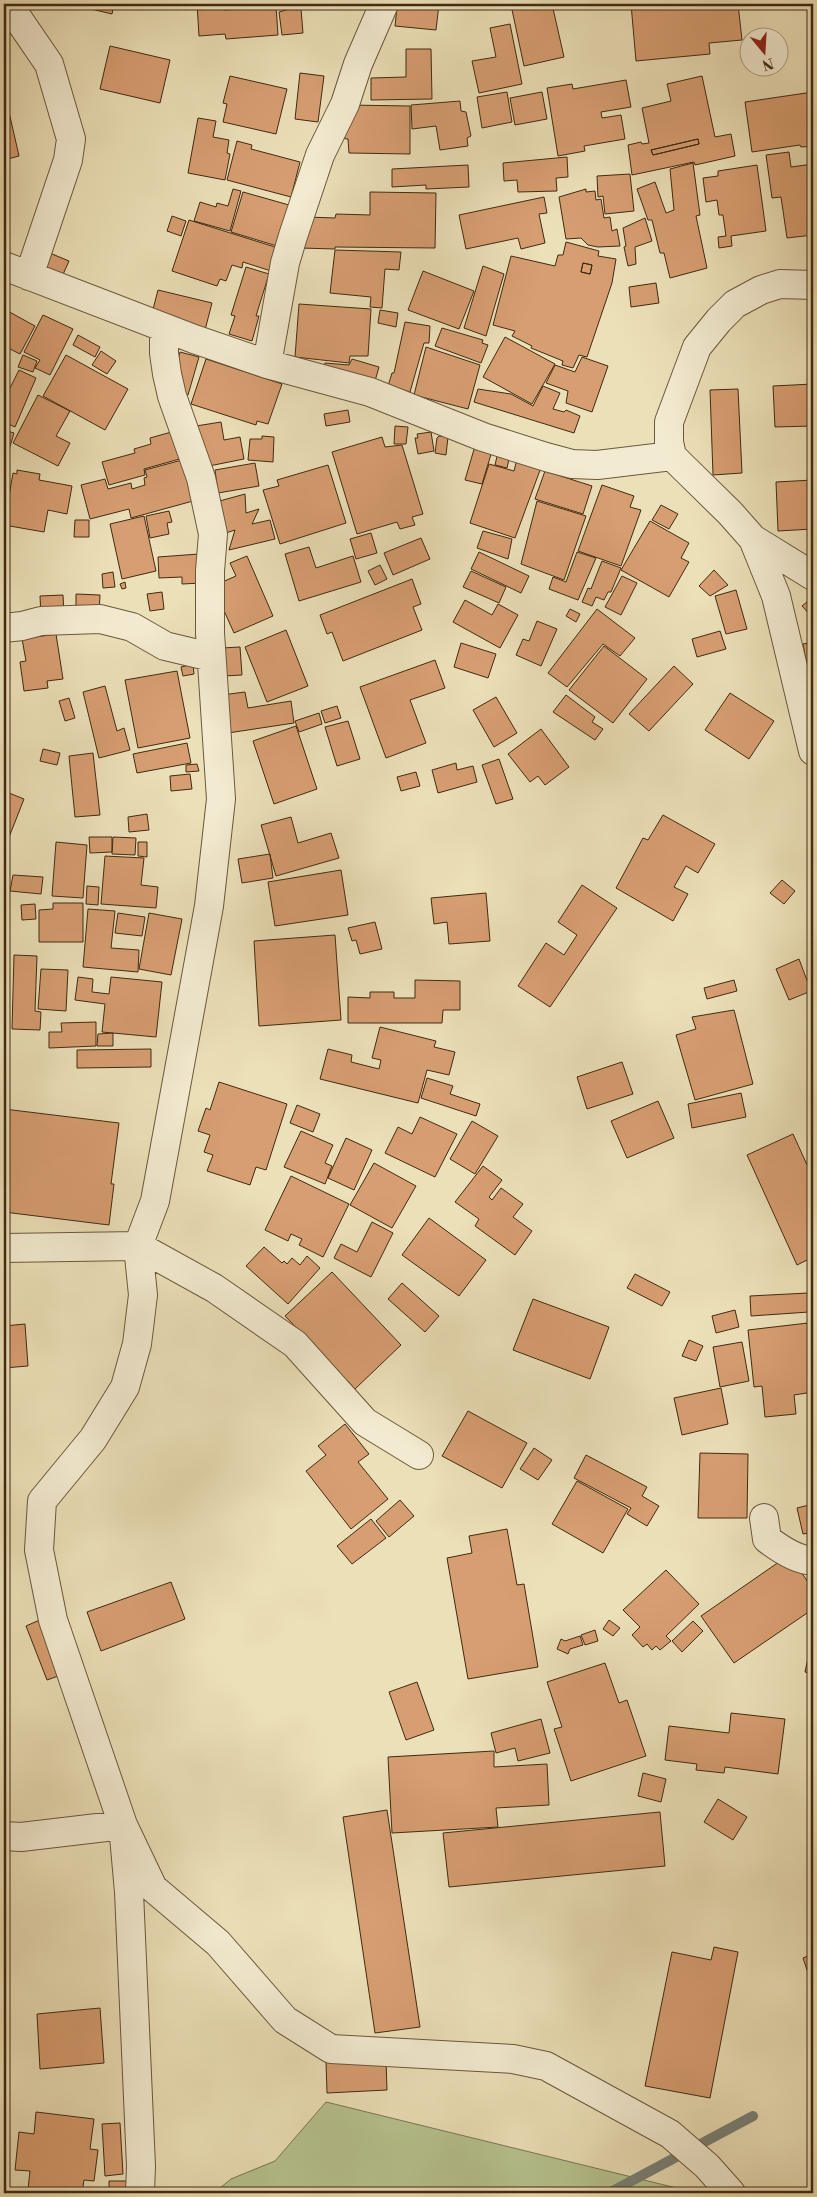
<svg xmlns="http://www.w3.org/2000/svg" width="817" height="2197" font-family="'Libre Bodoni',serif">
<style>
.green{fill:#b6c390;stroke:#7b7652}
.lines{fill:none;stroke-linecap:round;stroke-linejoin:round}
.stream{stroke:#788177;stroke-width:10}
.building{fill:#d79e71;stroke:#402a13;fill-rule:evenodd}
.minor-casing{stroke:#6b583c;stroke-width:30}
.minor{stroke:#f3ebd1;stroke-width:28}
</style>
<rect width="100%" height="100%" fill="#ece0b8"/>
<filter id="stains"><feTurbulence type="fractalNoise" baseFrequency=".004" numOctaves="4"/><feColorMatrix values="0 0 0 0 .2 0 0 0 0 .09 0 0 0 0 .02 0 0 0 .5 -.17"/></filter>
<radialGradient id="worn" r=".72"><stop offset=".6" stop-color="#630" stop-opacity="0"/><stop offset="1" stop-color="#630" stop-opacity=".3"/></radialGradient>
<path class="green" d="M326 2102 697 2193H214L231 2179 275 2161Z"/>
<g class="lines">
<path class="stream" d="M609 2193 753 2116"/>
</g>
<path class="building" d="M70 4H114L112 14Z
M197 4H224V10L276 6 278 35 226 39 225 34 199 36Z
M389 4H439L436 30 395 26 397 7 389 6Z
M518 4H552L564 57 524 66 511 5Z
M631 4H738L742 40 709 43 710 54 636 61Z
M296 7V10L301 9 303 33 282 35 279 12Z
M510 24 522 84 479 93 472 61 496 57 490 28Z
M110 46 170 60 160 103 100 89Z
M406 49H431L432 99 371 100V78L406 77Z
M300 73 324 76 318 122 295 119Z
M230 76 287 89 276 134 223 122 227 104 223 103Z
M702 76 715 137 731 134 735 156 695 165 694 162 632 175 628 145 641 142 642 144 649 143 642 108 671 101 667 84ZM698 139 699 144 653 155 651 150Z
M626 80 631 107 601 112 602 118 621 115 625 139 584 146 585 151 558 156 547 88 572 84 573 89Z
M4 90 19 156 4 160Z
M507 92 512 122 482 128 477 97Z
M542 92 547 119 515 125 510 98Z
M813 92V146L801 147 800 145 752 152 745 102Z
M460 101 461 111 466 112 471 136 467 138 468 146 440 150 436 126 412 129 411 105Z
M348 105 410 106V154L349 153 348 139 338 138Z
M198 118 216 121 213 137 229 140 227 153 230 154 225 180 188 173Z
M698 139 699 144 653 155 651 150Z
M237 141 252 145 251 149 300 162 291 197 227 180Z
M789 152 791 167 813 164V235L787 238 781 197 772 198 766 155Z
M567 157 568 177 556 178 557 191 518 192 517 180 504 181 503 163Z
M693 163 700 215 696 216 707 268 670 278 664 253H660L652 220H648L637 189 655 182 666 213 674 210 670 169Z
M468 165 469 187 426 189V185L392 187V169Z
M757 165 766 231 731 236 732 246 719 248 718 237 726 236 723 215H719L717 200 706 202 703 178 718 176V171Z
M630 174 634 211 605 214 603 196 598 197 597 176Z
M233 189 241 191 230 231 194 221 200 202 216 207 217 203 228 206Z
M586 189V192L595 191 596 200 601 199 604 218 610 217 612 231 617 229 620 246 598 247 588 245 581 238 566 239 559 197Z
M243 192 289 205 277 246 231 232Z
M370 192 436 193 435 248 335 247V249L300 248 307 217 335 218 336 214 370 215Z
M544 197 547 213 539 214 545 243 521 249 518 238 466 249 459 215Z
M172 216 186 221 181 236 167 231Z
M645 218 652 241 635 247 636 264 628 266 624 247 626 246 623 228Z
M189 220 278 248 271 271 243 262 242 268 232 265 226 281 220 279 217 286 172 271Z
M566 242 599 251 598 256 616 259 612 283 587 357 579 355 573 368 562 365 563 361 531 348 532 346 512 336 515 331 493 325 511 256 555 266 558 255H563ZM583 263 592 265 590 274 581 272Z
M335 250 401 252 399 270 385 269 382 308 370 307 371 297 330 293Z
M45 251 69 261 61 279 37 269Z
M583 263 592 265 590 274 581 272Z
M483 266 504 274 486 336 464 328Z
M246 267 269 274 256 316H259L252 341 229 334 235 316 231 315Z
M423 271 474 291 459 329 408 310Z
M656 283 659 303 631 307 629 287Z
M158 290 212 303 205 330 151 317Z
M299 304 371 309 368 356H350L349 363 295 357Z
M4 309 35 326 20 354 6 347 9 341 4 338Z
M380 310 398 313 396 327 378 323Z
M43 315 73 329 50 375 35 368 40 360 24 352Z
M405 322 430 326 429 343H424L410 392 388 386 392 373H394Z
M442 328 483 340 482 343 488 345 481 363 435 346Z
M78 335 100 347 95 357 73 345Z
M505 337 555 364 532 404 483 377Z
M426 347 480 365 468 409 414 395Z
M4 348 9 351 4 361Z
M101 351 116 361 107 374 92 365Z
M180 352 199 357 188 395 173 391 176 367Z
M23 355 37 361 33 372 18 367Z
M66 355 128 389 105 430 43 396Z
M582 357 608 366 592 412 566 403 568 391 546 383 555 365 575 372Z
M206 359 282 384 268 424 257 421 256 425 191 404Z
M352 359 379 367 373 388 322 373 325 363 349 365Z
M19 370 36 378 15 427 4 422V400Z
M813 384V426L775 427 773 386Z
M543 386 560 393 553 409 564 412 566 410 580 416 574 433 474 402 478 389 511 394 533 406Z
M738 389 742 473 713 475 710 390Z
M38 395 70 411 56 436 70 443 58 466 13 443Z
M348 410 350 422 326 426 324 414Z
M221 422 224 440 240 437 244 459 204 467 196 426Z
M395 426 408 427 406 444H394Z
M4 430 14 433 6 460 9 461 4 480Z
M175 431 183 458 144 469 145 475 109 485 102 462 135 453 134 449 151 444 150 438Z
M431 432 434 451 418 454 415 438H418L417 434Z
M262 436 274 437 273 462 248 460 250 439H262Z
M439 436 448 437 446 455 435 453 437 438Z
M382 437 385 447 402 445 423 514 412 517 415 525 400 529 397 522 357 534 332 452Z
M475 446 492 451 482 484 465 480Z
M498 452 510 455 507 468 495 465Z
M518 455 543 462 515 538 470 523 489 464 514 471Z
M182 460 193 501 131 518 129 509 90 519 81 485 105 479 108 489 131 483 132 489 145 485 144 478 147 477 145 470Z
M255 463 259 486 218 493 215 470Z
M328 465 346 523 280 544 263 490 279 486 277 480Z
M17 470 40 474 39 480 72 486 67 514 48 510 44 532 4 525 13 473 17 474Z
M545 471 592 486 583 514 535 499Z
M813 480V529L778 531 776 482Z
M602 485 634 496 630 507 641 510 621 566 578 551Z
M245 494 246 513 259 509 252 524 270 520 275 539 229 550 235 530 226 533 216 502Z
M537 501 586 516 564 580 521 564Z
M661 505 678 514 669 529 652 520Z
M169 511 172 522 167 523 169 534 150 538 146 516Z
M144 516 156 571 122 579 110 524Z
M75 520H89V537H74Z
M650 521 689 543 681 558 689 562 669 597 621 570Z
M483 531 512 539 508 559 477 548Z
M371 533 377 553 356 559 350 539Z
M421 538 430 559 393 575 384 553Z
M309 547 316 568 353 556 361 582 299 601 285 554Z
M479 552 529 576 521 593 471 569Z
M577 552 596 558 578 600 549 589 553 577 566 582Z
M199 554 202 583 182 584V577L159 578 158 557Z
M247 556 273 616 234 633 213 586 236 576 230 563Z
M602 561 621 568 611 592H608L604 600 596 597 592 606 582 602 588 588 591 589Z
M380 565 387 579 375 585 368 571Z
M714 570 728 585 710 596 699 586Z
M471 571 506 587 499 603 463 587Z
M113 572 115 587 103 588 102 574Z
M622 576 637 583 621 615 605 607Z
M412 579 421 604 413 607 422 630 343 661 332 632 327 634 320 615Z
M125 582 126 588 122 589 120 584Z
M736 590 747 629 726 634 715 596Z
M162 592 164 609 150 611 147 594Z
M76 594 100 595 99 614H76Z
M63 595 64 616 41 617 40 596Z
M813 597V618L802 606Z
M465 600 492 615 498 604 518 615 500 648 453 622Z
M570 609 580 614 576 622 566 616Z
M597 609 635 638 620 656 603 644 567 687 548 673Z
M537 621 557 629 541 666 516 655 523 639 529 641Z
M286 630 308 686 267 702 245 647Z
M720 631 726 649 697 657 692 639Z
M56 634 63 679 47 681 48 688 24 691 20 662 26 661 22 639Z
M813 642V672L808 673 803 644Z
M461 643 496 654 488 678 454 667Z
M604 646 647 679 613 723 569 690Z
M240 647 242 675 224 676 222 648Z
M435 660 445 688 410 700 426 743 386 758 360 687Z
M193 664 194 674 183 676 181 667Z
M674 666 693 684 649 731 629 714Z
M177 671 190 738 138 748 125 680Z
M105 686 117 731 124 728 130 750 99 758 83 692Z
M245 692 248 708 291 701 294 723 228 733 222 695Z
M730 693 774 721 749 759 705 730Z
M566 695 595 717 592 722 603 729 595 740 553 712Z
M496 697 517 733 494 747 473 710Z
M69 698 75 718 65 721 59 701Z
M337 706 341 718 325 723 321 711Z
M319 713 322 724 299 732 295 721Z
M348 721 360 759 337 766 325 727Z
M296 726 317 789 274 804 253 741Z
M541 729 569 767 545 785 538 776 530 782 508 754Z
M187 743 191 763 137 773 133 754Z
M43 749 60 753 57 765 40 761Z
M93 753 100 815 75 817 69 756Z
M499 759 513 799 496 804 482 765Z
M456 763 457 770 473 766 477 782 438 793 432 770Z
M197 764 199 771 186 772V765Z
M416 772 420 786 401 791 397 777Z
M190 774 192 789 171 791 170 776Z
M4 791 24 799 4 850Z
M147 814 149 830 129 832 128 817Z
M663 815 715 844 698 873 686 866 674 887 688 894 673 921 616 888 643 838 648 840Z
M291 817 298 843 331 833 339 858 276 876 261 825Z
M89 837H112V852L90 853Z
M113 837 136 838 135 855 112 854Z
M56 842 87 845 83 898 52 896Z
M138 842H147V857L138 856Z
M270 854 273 878 242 883 238 859Z
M105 856 144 858 141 885 158 887 156 908 101 904Z
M341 870 348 915 275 926 268 882Z
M13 875 43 877 41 894 10 891Z
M782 880 795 891 784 904 770 893Z
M582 885 617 908 550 1007 518 986 546 943 564 955 577 935 558 922Z
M87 886 99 887 98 905 86 904Z
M486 893 490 941 449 944 447 922 434 924 431 898Z
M53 903H83V942H39V910L53 909Z
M35 904 36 919 22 920 21 905Z
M88 909 115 911 111 948 139 950 138 972 83 967Z
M118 913 145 917 142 936 115 933Z
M149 913 182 919 171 975 139 969Z
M375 922 382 949 360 954 356 940 352 941 348 928Z
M335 935 341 1020 259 1026 254 941Z
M14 955 37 956 35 1011 41 1012 40 1030 12 1029Z
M799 959 811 991 789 1000 776 969Z
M41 969 68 970 66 1011 38 1009Z
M78 977 93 979 92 992 109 994 111 977 162 982 156 1037 102 1032 105 1004 75 1000Z
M415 980 460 981V1010H443L442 1023H348V997L370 998V992H394V998H415Z
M734 980 737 991 707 999 704 988Z
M734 1010 753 1084 695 1100 676 1035 696 1029 692 1017Z
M96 1022V1046L49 1048V1032H62L61 1023Z
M380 1027 436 1041 434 1047 455 1052 449 1075 427 1070 418 1103 320 1079 328 1049 352 1055 351 1062 379 1069 381 1060 372 1058Z
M113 1033V1046H97L98 1034Z
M151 1049V1067L77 1068V1050Z
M622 1062 633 1094 587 1109 577 1077Z
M427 1078 453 1086 450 1094 480 1104 476 1116 421 1098Z
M219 1082 287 1104 266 1170 256 1167 250 1185 207 1171 213 1155 204 1152 210 1135 198 1131 206 1108 210 1110Z
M741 1093 746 1117 692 1128 688 1104Z
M658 1101 674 1138 627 1158 611 1121Z
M297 1105 320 1114 313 1132 290 1123Z
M4 1109 119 1123 111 1184H114L109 1225 4 1212Z
M420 1117 457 1134 435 1177 385 1153 398 1127 412 1134Z
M472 1121 498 1136 475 1174 450 1159Z
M301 1131 333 1145 325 1163 332 1166 325 1184 284 1167Z
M793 1134 813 1178V1257L797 1265 747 1155Z
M346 1138 372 1150 354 1190 328 1178Z
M374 1163 416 1186 392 1228 350 1205Z
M483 1166 502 1180 489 1197 492 1200 501 1188 523 1204 513 1217 532 1231 515 1255 475 1226 479 1219 455 1202Z
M291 1176 349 1204 323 1257 299 1245 302 1239 291 1234 288 1241 265 1230Z
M429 1218 486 1260 459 1296 402 1255Z
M372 1222 393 1233 371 1277 334 1258 341 1244 357 1252Z
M264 1247 282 1263 284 1261 287 1264 292 1258 300 1265 307 1256 320 1268 288 1304 246 1266Z
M332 1272 401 1345 355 1389 285 1316Z
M635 1274 670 1292 662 1306 627 1288Z
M402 1283 439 1316 425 1332 388 1299Z
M808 1293 809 1312 751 1316 750 1296Z
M533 1299 609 1327 590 1379 513 1350Z
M735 1310 739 1327 716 1333 712 1316Z
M808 1323 813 1392 794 1395 796 1414 765 1417 762 1386 754 1387 748 1330Z
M25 1324 28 1366 4 1368V1374V1326Z
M689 1340 703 1346 696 1361 682 1356Z
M742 1342 749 1381 720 1387 713 1347Z
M721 1388 728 1424 682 1435 674 1398Z
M468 1411 527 1443 502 1488 442 1456Z
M345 1424 369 1454 358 1462 388 1499 351 1529 306 1471 326 1455 318 1446Z
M534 1448 552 1460 538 1480 520 1469Z
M700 1453 748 1454 747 1518H698Z
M586 1455 647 1487 642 1496 659 1506 647 1526 627 1514 631 1508 574 1478Z
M577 1481 628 1509 603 1553 552 1524Z
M400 1500 414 1516 389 1537 376 1521Z
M813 1504V1532L803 1534 797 1508Z
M371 1519 386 1538 352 1564 337 1546Z
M507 1529 517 1585 524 1584 538 1667 468 1679 447 1558 472 1553 469 1536Z
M789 1555 813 1589V1609L734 1663 701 1616Z
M666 1570 699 1604 666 1636 671 1641 660 1650 656 1646 652 1650 647 1644 643 1647 632 1635 640 1627 623 1610Z
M171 1582 185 1619 101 1651 87 1612Z
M42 1619 64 1674 47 1680 26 1626Z
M609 1620 620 1628 613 1636 603 1629Z
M693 1621 703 1631 682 1652 672 1641Z
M595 1630 598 1641 585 1645 581 1635Z
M580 1636 583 1645 570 1649 568 1654 557 1649 561 1639 565 1641Z
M813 1652V1674L805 1672 808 1658Z
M605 1663 619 1703 627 1700 646 1756 571 1781 554 1729 562 1727 547 1682Z
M417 1682 434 1730 406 1740 389 1692Z
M731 1713 785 1719 778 1774 725 1767 724 1773 696 1770 697 1764 665 1760 669 1726 729 1733Z
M541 1719 550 1753 518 1761 515 1748 496 1753 491 1733Z
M494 1751V1767L547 1764 549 1805 496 1808 498 1827 392 1833 388 1757Z
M643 1773 666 1779 661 1802 638 1796Z
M718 1799 747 1817 733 1840 704 1822Z
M387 1810 420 2027 375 2033 343 1817Z
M660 1812 665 1866 449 1887 443 1833Z
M714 1947 738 1952 710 2098 645 2086 672 1952 711 1960Z
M813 1954V1975L809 1976 803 1958Z
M100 2008 104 2063 40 2069 37 2014Z
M386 2060 387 2090 327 2093 326 2062Z
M36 2112 94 2119 90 2149 98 2150 94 2181 84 2180 82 2193H39V2190L28 2189 30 2171 15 2170 19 2132 34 2134Z
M120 2123 123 2174 105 2176 102 2124Z
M109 2181H134V2193H109Z"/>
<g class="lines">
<defs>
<path id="minor" d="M8 4 49 64 71 139 68 160 29 276
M4 266 194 339 267 364 370 392 483 437 546 457 572 464 597 465 672 456
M813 285 780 284 761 290 735 304 719 320 697 347 669 422V442L672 456 680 464 730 513 753 539 776 596 813 751
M267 364 285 263 293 236 320 155 345 104 358 64 384 4
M753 539 813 576
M4 628 22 626 41 621 100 619 132 627 165 646 211 657
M4 1248 138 1246 214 1288 295 1344 365 1422 419 1455
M764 1518 767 1539C780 1549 797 1560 813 1561
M4 1836 21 1837 123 1825 153 1888 218 1943 285 2020 331 2049 513 2059 546 2066 670 2134 707 2166 731 2193
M140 2193 141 2166 129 1892 123 1825 53 1620 39 1550 42 1501 93 1439 125 1387 137 1344 143 1295 138 1246 155 1201 209 906 221 799 210 633V571L213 534 201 478 172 396 167 374 164 353V328"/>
</defs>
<use href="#minor" class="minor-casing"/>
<use href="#minor" class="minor"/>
</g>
<rect width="817" height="2197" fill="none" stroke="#ece0b8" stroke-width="20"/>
<rect x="5" y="5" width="807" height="2187" fill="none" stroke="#402a13" stroke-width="2.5"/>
<rect x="10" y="10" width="797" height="2177" fill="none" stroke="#402a13"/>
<g transform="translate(764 52) rotate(162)"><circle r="24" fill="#f3ebd1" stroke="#ab9e85"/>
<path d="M0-4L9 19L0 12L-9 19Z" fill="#8f2418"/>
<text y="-8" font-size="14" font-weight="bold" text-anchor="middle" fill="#402a13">N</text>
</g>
<rect width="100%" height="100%" filter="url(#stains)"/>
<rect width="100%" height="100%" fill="url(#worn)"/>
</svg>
